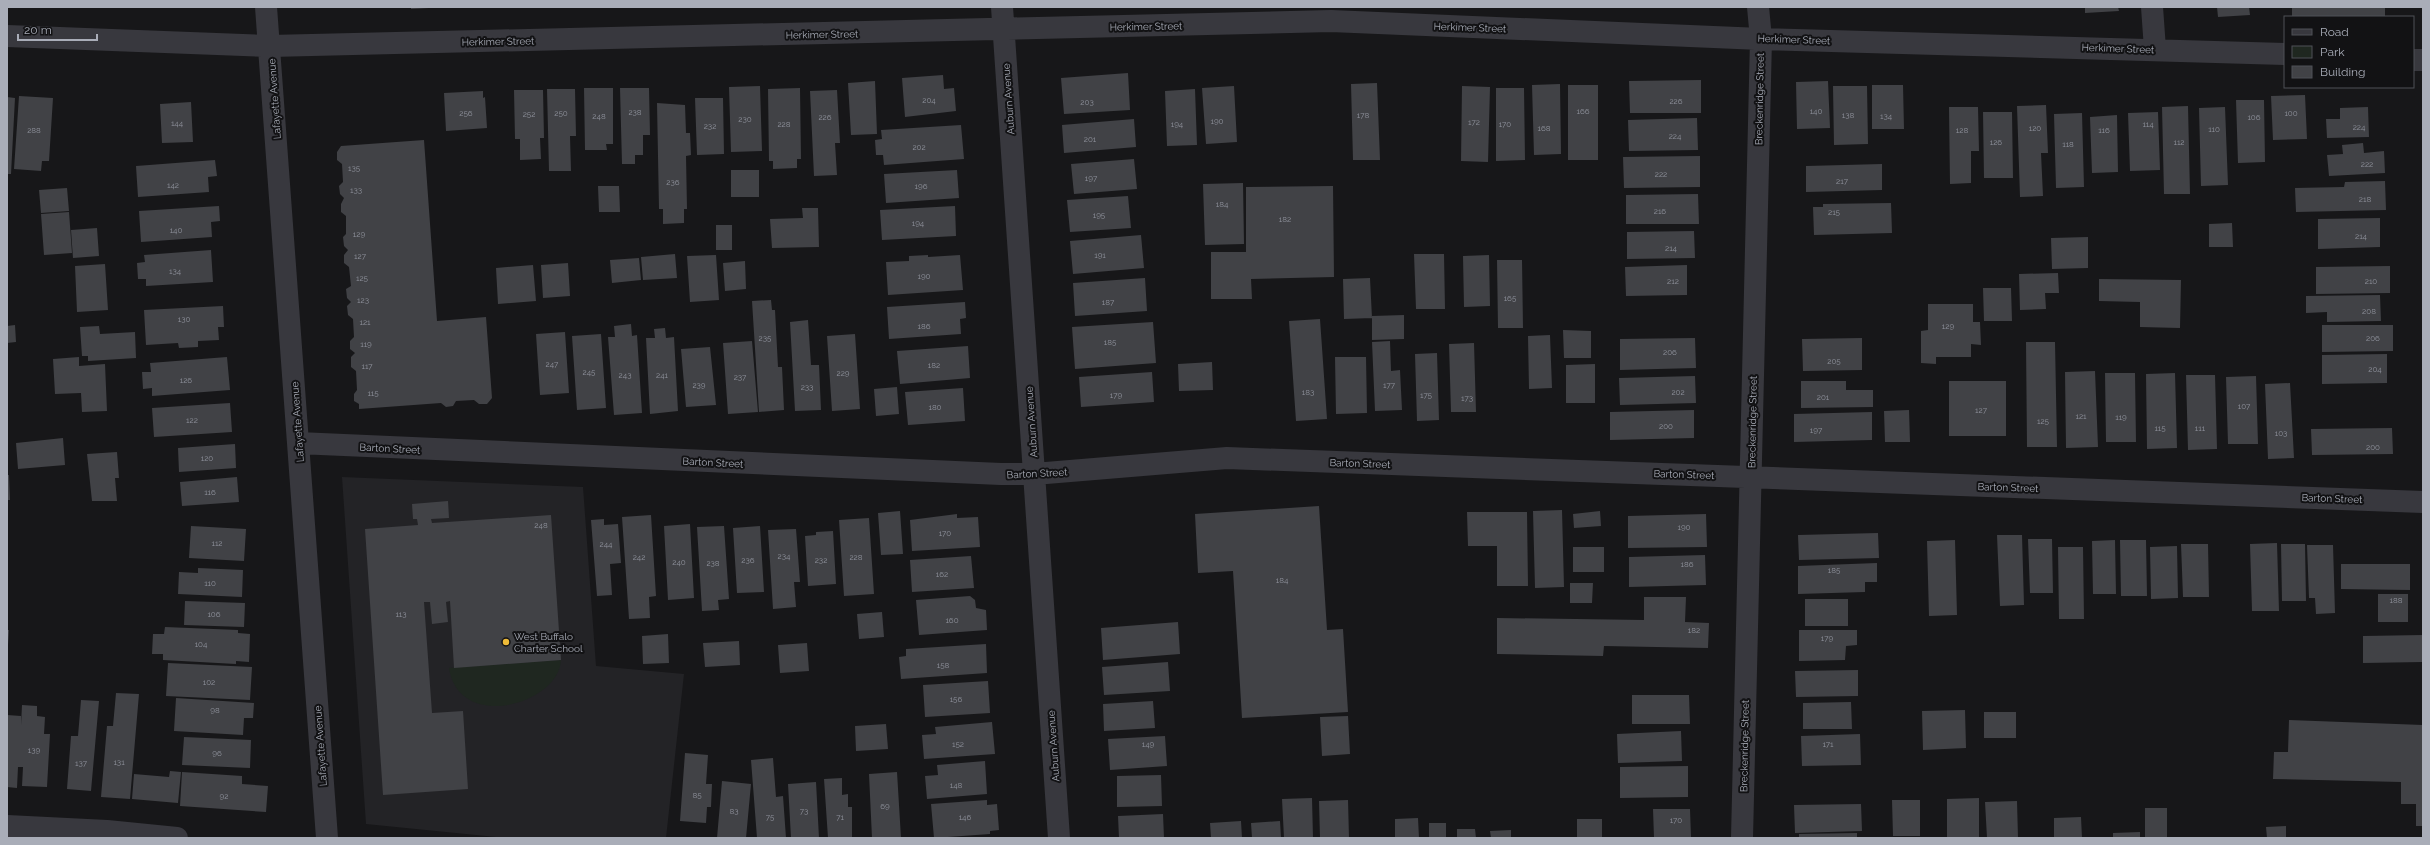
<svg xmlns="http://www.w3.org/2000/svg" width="2430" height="845" font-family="Raleway,sans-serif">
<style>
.built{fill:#232326}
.green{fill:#1f2720}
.building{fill:#414246}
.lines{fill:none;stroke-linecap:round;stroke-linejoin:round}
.minor{stroke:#38383e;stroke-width:22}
.poi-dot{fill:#efbb38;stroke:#121214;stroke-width:1.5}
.labels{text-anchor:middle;stroke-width:4;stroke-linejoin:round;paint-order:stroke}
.number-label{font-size:8px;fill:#8f929c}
.street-label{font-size:10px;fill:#a9adb8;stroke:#121214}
.poi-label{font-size:10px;fill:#a9adb8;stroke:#121214;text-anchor:start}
</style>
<rect width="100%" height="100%" fill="#171719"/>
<path class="built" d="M342 477 583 487 596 666 684 674 666 838H506L366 824Z"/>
<path class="green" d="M561 660C559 704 459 733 449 668Z"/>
<path class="building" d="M411 7H429V8L411 9Z
M2085 7H2118L2119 11 2085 13Z
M2217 7H2249L2250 15 2218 17Z
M2292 7H2385V17H2292Z
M1128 73 1130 110 1064 114 1061 78Z
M943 75 944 89 954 88 956 111 905 117 902 78Z
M1701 80V113H1630L1629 81Z
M875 81 877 134 851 135 848 83Z
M1828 81 1830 128 1797 129 1796 82Z
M1377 83 1380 160H1353L1351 84Z
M1560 84 1561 154 1534 155 1532 85Z
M1568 85H1598V160H1568Z
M1872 85H1903L1904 129H1872Z
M760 86 762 151 731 152 729 87Z
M1234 86 1237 142 1206 144 1202 88Z
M1462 86 1490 87 1488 162 1461 161Z
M1833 86H1867L1868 144 1834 145Z
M584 88H613V144H606L607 150H585Z
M620 88H649L650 135H643V155H635V164H622Z
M800 88 801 159H797V168L773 169V161H769L768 89Z
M1496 88H1524L1525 160 1496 161Z
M547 89H575L576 136H570L571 171H549Z
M1195 89 1197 145 1167 146 1165 91Z
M514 90H543L544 138H540L541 159 520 160V139H515Z
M837 90 840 143H835L837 175 814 176 810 91Z
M483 91V98L485 97 487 128 446 131 444 93Z
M2305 95 2307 139 2273 140 2271 96Z
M19 96 53 98 49 161H42L41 171 14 169Z
M7 97 15 98 11 174H7Z
M695 98H723L724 154 697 155Z
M2236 100H2264L2265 162 2238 163Z
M191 102 193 142 162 143 160 104Z
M657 103 685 105 686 133H690L691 155 686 156 687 209H684V223L663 224V209H659Z
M2046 105 2048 153H2041L2043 196 2020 197 2017 106Z
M2188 106 2190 194H2164L2162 107Z
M1949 107H1978L1979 151H1971V183L1950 184Z
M2225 107 2228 185 2201 186 2199 108Z
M2368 107 2369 137 2327 138 2326 119H2340V108Z
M1983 112H2012L2013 178H1984Z
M2158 112 2160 170 2130 171 2128 113Z
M2082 113 2084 187 2056 188 2054 114Z
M2117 115 2118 172 2092 173 2090 117Z
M1697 118 1698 150 1629 151 1628 120Z
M1134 119 1136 147 1064 153 1062 125Z
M961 125 964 159 884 165 883 155H876L875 140 882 139 881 130Z
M424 140 437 321 486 317 492 398 487 404H479L474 400 456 401 453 406 446 407 441 403 359 409V404L354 401V394L357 390 356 371 351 367V357L355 353 350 349V341L354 337 353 319 348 315 347 306 351 302 347 298 346 289 351 286 349 267 344 263V255L348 250 344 246 343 237 346 234V216L341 212V204L344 198 340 194 339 186 343 182 342 164 337 160V152L341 146Z
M2363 143 2364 153 2384 151 2385 173 2329 176 2327 155 2343 154 2342 145Z
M1700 156V187L1624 188 1623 157Z
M1134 159 1137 189 1074 194 1071 164Z
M215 160 217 176 208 177 209 192 138 197 136 166Z
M1882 164V190L1806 192V166Z
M731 170H759V197H731Z
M957 170 959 198 886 203 884 174Z
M2385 181 2386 210 2296 212 2295 188 2344 187 2345 182Z
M1243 183 1244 244 1205 245 1203 184Z
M598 186H619L620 212H599Z
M1333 186 1334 277 1251 279 1252 299H1211V252H1246V187Z
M67 188 69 211 41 213 39 190Z
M1698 194 1699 224H1626V195Z
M1128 196 1131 228 1070 232 1067 200Z
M1891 203 1892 233 1814 235 1813 207H1823V204Z
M219 206 220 221 211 222 212 237 141 242 139 211Z
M955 206 956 236 882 240 880 210Z
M802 208H818L819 247 772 248 770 219 803 218Z
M69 212 72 253 44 255 41 214Z
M2380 218V247L2318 249V219Z
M2232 223 2233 247H2209V224Z
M716 225H732V250H716Z
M97 228 99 256 73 258 71 230Z
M1694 231 1695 258 1627 259V232Z
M1141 235 1144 268 1073 274 1070 241Z
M2088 237V268L2052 269 2051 238Z
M211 250 213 282 146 286V279H138L137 263 145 262 144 255Z
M675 254 677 278 643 280 641 257Z
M1414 254H1444L1445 309H1416Z
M716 255 719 300 690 302 687 256Z
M928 255V257L960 255 963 290 888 295 886 262 909 261V256Z
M1489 255 1490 306 1464 307 1463 256Z
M639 258 641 280 612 283 610 260Z
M1497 260H1522L1523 328H1498Z
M745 261 746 289 725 291 723 263Z
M568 263 570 296 543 298 541 265Z
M105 264 108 310 77 312 75 266Z
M533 265 536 301 498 304 496 268Z
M1687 265V295L1626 296 1625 267Z
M2390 266V293L2316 294V267Z
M2058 273 2059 293H2045L2046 309 2020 310 2019 274Z
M1145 278 1147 311 1075 316 1073 283Z
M1370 278 1372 318 1344 319 1343 279Z
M2099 279 2181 280 2180 328 2140 327V302L2099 301Z
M1983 288H2011L2012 321H1984Z
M2380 295 2381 321 2327 322V312L2306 313V296Z
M771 300 772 310H775L778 367H782L784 410 759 412 752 301Z
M965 302 966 318 960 319 961 334 889 339 887 307Z
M1928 304H1973V322H1980L1981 345 1971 344V357H1936V364L1921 363V331L1928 330Z
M223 306 224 327H218L219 340 198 341V347L179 348 178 343 146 345 144 310Z
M1404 315V339L1372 340V316Z
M1320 319 1327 419 1296 421 1289 321Z
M808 320 811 365H819L821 410 795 411 790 322Z
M1153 322 1156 363 1075 369 1072 327Z
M631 324 632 336 637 335 642 413 614 415 608 337H615L614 326Z
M15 325 16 342 7 343V326Z
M2322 325H2393V351L2322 352Z
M99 326 100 334 135 332 136 358 88 361V356H82L80 327Z
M665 328 666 338 674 337 678 411 650 414 646 338H655L654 329Z
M1563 330 1591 331V358H1564Z
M565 332 569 393 540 395 536 334Z
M601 334 606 408 577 410 572 336Z
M855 334 860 409 832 411 827 336Z
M1550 335 1552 388 1529 389 1528 336Z
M1695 338 1696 368 1620 370V339Z
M1862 338V370L1803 371 1802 339Z
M752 341 758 412 728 414 723 343Z
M1390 341 1391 371 1400 370 1402 410 1375 411 1372 342Z
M2026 342H2055L2057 447H2027Z
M1474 343 1476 412H1451L1449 344Z
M968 346 970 378 900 384 897 351Z
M710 347 716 405 686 407 681 349Z
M1437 353 1439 420 1417 421 1415 354Z
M2387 354V383L2322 384V355Z
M79 357V366L105 364 107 411 82 412 81 393 55 394 53 359Z
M227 357 230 390 152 396V388L143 389 142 372H151L150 363Z
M1335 357H1366L1367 413 1336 414Z
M1212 362 1213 390 1179 391 1178 364Z
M1595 364V403H1566V365Z
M2095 371 2098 447 2066 448 2065 372Z
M1152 372 1154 402 1081 407 1079 377Z
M2105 373H2135L2136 442H2106Z
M2175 373 2177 448 2147 449 2146 374Z
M2186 375H2215L2217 449 2188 450Z
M1695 376 1696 403 1620 405 1619 378Z
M2256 376 2258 444H2228L2226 377Z
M1801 381H1846V390H1873V407L1801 408Z
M1949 381H2006V436H1949Z
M2290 383 2294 458 2268 459 2265 384Z
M897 387 899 414 876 416 874 389Z
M963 388 965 421 908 425 905 392Z
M230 403 232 432 154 437 152 408Z
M1694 410V438L1610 440V412Z
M1909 410 1910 442H1885L1884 411Z
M1872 412V440L1794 442V414Z
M2392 428 2393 454 2312 455 2311 429Z
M63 438 65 465 18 469 16 443Z
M235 444 236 468 179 472 178 448Z
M117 452 119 478H115L117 501H92L87 454Z
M7 475H9L10 500H7Z
M237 477 239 502 182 506 180 482Z
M448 501 449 518 431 519 432 523 551 515 561 660 454 668 450 601 446 602 448 622 432 624 430 602H424L432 713 463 711 468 789 383 795 365 529 418 525 417 519H413L412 504Z
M1319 506 1327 630 1343 629 1348 712 1242 718 1233 571 1198 573 1195 514Z
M1562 510 1564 587 1535 588 1533 511Z
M900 511 903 554 881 555 878 513Z
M1600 511 1601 526 1574 528 1573 514Z
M1467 512H1527L1528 586H1497V546H1468Z
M957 514V518L978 517 980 547 912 551 910 520Z
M1706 514 1707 547 1628 548V516Z
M651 515 656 596 649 597 650 618 629 619 622 517Z
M869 518 874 594 844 596 839 520Z
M604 519V525L618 524 621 563 610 564 612 595 597 596 591 520Z
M690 524 694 598 668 600 664 526Z
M191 526 246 529 244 561 189 558Z
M724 526 729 599 718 600 719 610 702 611 697 527Z
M760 526 764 592 737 593 733 528Z
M796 529 800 582H794L796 607 773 609 768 530Z
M833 531 836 584 808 586 805 536 816 535V532Z
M1878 533 1879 558 1799 560 1798 535Z
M1997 535H2022L2024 605 2000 606Z
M2028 539H2052L2053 593H2030Z
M1955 540 1957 615 1929 616 1927 541Z
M2115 540 2116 594H2093L2092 541Z
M2120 540H2146L2147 596H2121Z
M2277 543 2279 611H2252L2250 544Z
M2181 544H2208L2209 597H2183Z
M2281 544H2305L2306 601H2282Z
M2307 545H2333L2335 613 2316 614 2315 598H2309Z
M2177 546 2178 598 2151 599 2150 547Z
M1573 547H1604V572H1573Z
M2058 547H2083L2084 619H2059Z
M1705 555 1706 585 1629 587V557Z
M971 556 974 588 912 592 910 560Z
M1877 563V582H1865V592L1798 594V566Z
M2341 564H2410V590L2341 589Z
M198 568 243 570 242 597 178 594 179 572 198 573Z
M1570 583H1593L1592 603H1570Z
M2378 594H2408V622H2378Z
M970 596 975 600 976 608 986 610 987 630 919 635 916 600Z
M1644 597H1686L1685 622 1709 623 1708 648 1604 646 1603 656 1497 654V618L1644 620Z
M1805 599H1848V626H1805Z
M185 601 245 603 244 627 184 625Z
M882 612 884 637 859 639 857 614Z
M1178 622 1180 654 1103 660 1101 628Z
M165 627 238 630V633L250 634 249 662 236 661V664L163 660V654H152L153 634H164Z
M7 630H9L8 645H7Z
M1799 630H1857V645L1846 646 1845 660 1799 661Z
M668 634 669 663 643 664 642 636Z
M2423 635V662L2363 663V636Z
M739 641 740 665 705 667 703 643Z
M807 643 809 671 780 673 778 645Z
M986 644 987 673 901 679 899 657 906 656V649Z
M1168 662 1170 691 1104 695 1102 667Z
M168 663 252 667 250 700 166 696Z
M1858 670V696L1796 697 1795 671Z
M988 681 990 713 925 717 923 685Z
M116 693 139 694 130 799 101 797 107 726H113Z
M1632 695H1689L1690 724H1632Z
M176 698 254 703 253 718H244L243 735 174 731Z
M81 700 99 701 91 791 67 789 71 736H78Z
M1153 701 1155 728 1104 731 1103 704Z
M1851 702 1852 729H1803V703Z
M22 705 37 706V716L45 717 44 734H50L47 787 22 786 23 767H18L17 788 7 787V715L21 716V725Z
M1965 710 1966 748 1923 750 1922 711Z
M1984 712H2016V738H1984Z
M1348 716 1350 754 1322 756 1320 717Z
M2289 720 2423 725V826H2416V804H2401V782L2273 779 2274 752H2288Z
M992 722 995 754 924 759 922 735 936 734 935 727Z
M886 724 888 749 856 751 855 726Z
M1681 731 1682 761 1618 763 1617 734Z
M1860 734 1861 765 1802 766 1801 736Z
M1165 736 1167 766 1110 770 1108 739Z
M184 737 251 740 250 768 182 765Z
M685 753 708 755 706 784H712L711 807H707L706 823 680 821Z
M773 758 776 797 783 796 786 838H757L751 760Z
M985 761 987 794 927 799 925 776 938 775 937 765Z
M1688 766V797L1620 798V767Z
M170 771 181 772 178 803 132 799 134 774 169 777Z
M182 772 242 776V784L268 786 266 812 180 806Z
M897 772 901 838H872L869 774Z
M1161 775 1162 806 1117 807V776Z
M842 778V795L848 794V807H852V838H828L824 779Z
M722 781 751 784 746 838H717Z
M816 782 819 838H791L788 784Z
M1312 798 1313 838H1284L1282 799Z
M1979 798V838H1947V799Z
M987 800V805L997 804 999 830 990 831V834L934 838 931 804Z
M1348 800 1349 838H1320L1319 801Z
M1892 800H1920V836H1893Z
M2017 801 2018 838H1987L1985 802Z
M1861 804 1862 831 1795 833 1794 805Z
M2145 808H2167V838H2145Z
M1653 809H1690L1691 837 1654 838Z
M1163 814 1164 838H1119L1118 816Z
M2081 817 2082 838H2054V818Z
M1418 818 1419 838H1395V819Z
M1577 819H1602V838H1577Z
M1241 821 1242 838H1211L1210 823Z
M1280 821 1281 838H1252L1251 823Z
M1429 823H1446V838H1429Z
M2286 826V838H2267L2266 827Z
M1457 829H1475L1476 838H1457Z
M1511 830V838H1491L1490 831Z
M2140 832V838H2113V833Z
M1857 833V838H1799V834Z"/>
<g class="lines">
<path class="minor" d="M266 7 327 838
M1002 7 1059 838
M2152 7 2155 49
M7 36 270 46 1331 21 1761 39 2285 54
M2413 60H2423
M298 443 1001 474H1034L1227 458 2423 502
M7 826 107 831 177 838
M1742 838 1761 39 1758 7"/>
</g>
<circle class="poi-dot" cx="506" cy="642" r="4"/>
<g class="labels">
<g class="number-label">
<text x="929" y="103">204</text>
<text x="1676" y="104">226</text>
<text x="1087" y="105">203</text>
<text x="1583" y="114">166</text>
<text x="1816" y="114">140</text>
<text x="635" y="115">238</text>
<text x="466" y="116">256</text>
<text x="561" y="116">250</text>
<text x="2291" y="116">100</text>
<text x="529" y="117">252</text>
<text x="1363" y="118">178</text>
<text x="1848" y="118">138</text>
<text x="599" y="119">248</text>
<text x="1886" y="119">134</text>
<text x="825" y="120">226</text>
<text x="2254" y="120">106</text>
<text x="745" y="122">230</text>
<text x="1217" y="124">190</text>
<text x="1474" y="125">172</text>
<text x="177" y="126">144</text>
<text x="784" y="127">228</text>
<text x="1177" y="127">194</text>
<text x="1505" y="127">170</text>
<text x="2148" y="127">114</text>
<text x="710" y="129">232</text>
<text x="2359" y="130">224</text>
<text x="1544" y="131">168</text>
<text x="2035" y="131">120</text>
<text x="2214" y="132">110</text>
<text x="34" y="133">288</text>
<text x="1962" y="133">128</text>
<text x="2104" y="133">116</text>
<text x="1675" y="139">224</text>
<text x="1090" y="142">201</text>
<text x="1996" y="145">126</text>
<text x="2179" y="145">112</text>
<text x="2068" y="147">118</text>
<text x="919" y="150">202</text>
<text x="2367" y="167">222</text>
<text x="354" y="171">135</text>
<text x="1661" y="177">222</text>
<text x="1091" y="181">197</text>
<text x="1842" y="184">217</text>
<text x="673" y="185">236</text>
<text x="173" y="188">142</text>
<text x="921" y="189">196</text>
<text x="356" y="193">133</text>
<text x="2365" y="202">218</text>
<text x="1222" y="207">184</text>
<text x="1660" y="214">216</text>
<text x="1834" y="215">215</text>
<text x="1099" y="218">195</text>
<text x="1285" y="222">182</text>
<text x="918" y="226">194</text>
<text x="176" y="233">140</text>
<text x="359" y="237">129</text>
<text x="2361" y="239">214</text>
<text x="1671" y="251">214</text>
<text x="1100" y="258">191</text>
<text x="360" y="259">127</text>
<text x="175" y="274">134</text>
<text x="924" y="279">190</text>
<text x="362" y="281">125</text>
<text x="1673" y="284">212</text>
<text x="2371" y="284">210</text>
<text x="1510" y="301">165</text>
<text x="363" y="303">123</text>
<text x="1108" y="305">187</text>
<text x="2369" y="314">208</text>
<text x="184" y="322">130</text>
<text x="365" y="325">121</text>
<text x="924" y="329">186</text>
<text x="1948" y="329">129</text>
<text x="765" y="341">235</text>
<text x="2373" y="341">206</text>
<text x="1110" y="345">185</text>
<text x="366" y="347">119</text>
<text x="1670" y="355">206</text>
<text x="1834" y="364">205</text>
<text x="552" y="367">247</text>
<text x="934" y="368">182</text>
<text x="367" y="369">117</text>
<text x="2375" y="372">204</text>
<text x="589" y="375">245</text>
<text x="843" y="376">229</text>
<text x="625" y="378">243</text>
<text x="662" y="378">241</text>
<text x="740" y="380">237</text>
<text x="186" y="383">126</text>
<text x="699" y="388">239</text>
<text x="1389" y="388">177</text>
<text x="807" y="390">233</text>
<text x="1308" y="395">183</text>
<text x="1678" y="395">202</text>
<text x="373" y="396">115</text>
<text x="1116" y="398">179</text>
<text x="1426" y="398">175</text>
<text x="1823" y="400">201</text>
<text x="1467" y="401">173</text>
<text x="2244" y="409">107</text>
<text x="935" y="410">180</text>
<text x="1981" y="413">127</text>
<text x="2081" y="419">121</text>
<text x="2121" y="420">119</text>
<text x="192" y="423">122</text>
<text x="2043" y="424">125</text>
<text x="1666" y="429">200</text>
<text x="2160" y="431">115</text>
<text x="2200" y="431">111</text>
<text x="1816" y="433">197</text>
<text x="2281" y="436">103</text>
<text x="2373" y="450">200</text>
<text x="207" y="461">120</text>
<text x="210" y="495">116</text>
<text x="541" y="528">248</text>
<text x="1684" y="530">190</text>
<text x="945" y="536">170</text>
<text x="217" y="546">112</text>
<text x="606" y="547">244</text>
<text x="784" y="559">234</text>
<text x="639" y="560">242</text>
<text x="856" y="560">228</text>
<text x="748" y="563">236</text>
<text x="821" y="563">232</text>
<text x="679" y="565">240</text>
<text x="713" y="566">238</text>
<text x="1687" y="567">186</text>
<text x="1834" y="573">185</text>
<text x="942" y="577">162</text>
<text x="1282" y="583">184</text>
<text x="210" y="586">110</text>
<text x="2396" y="603">188</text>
<text x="214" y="617">106</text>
<text x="401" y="617">113</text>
<text x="952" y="623">160</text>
<text x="1694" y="633">182</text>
<text x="1827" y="641">179</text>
<text x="201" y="647">104</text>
<text x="943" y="668">158</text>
<text x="209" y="685">102</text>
<text x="956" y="702">156</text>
<text x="215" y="713">98</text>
<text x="958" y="747">152</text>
<text x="1148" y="747">149</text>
<text x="1828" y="747">171</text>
<text x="34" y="753">139</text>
<text x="217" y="756">96</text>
<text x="119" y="765">131</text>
<text x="81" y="766">137</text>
<text x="956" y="788">148</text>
<text x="697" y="798">85</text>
<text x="224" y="799">92</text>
<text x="885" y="809">69</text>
<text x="734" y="814">83</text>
<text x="804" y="814">73</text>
<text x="770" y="820">75</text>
<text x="840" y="820">71</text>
<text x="965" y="820">146</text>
<text x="1676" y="823">170</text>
</g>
<g class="street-label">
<text transform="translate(1146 26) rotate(-1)" y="4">Herkimer Street</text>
<text transform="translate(1470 27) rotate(2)" y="4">Herkimer Street</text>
<text transform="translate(822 34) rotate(-1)" y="4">Herkimer Street</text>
<text transform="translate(1794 39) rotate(2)" y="4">Herkimer Street</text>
<text transform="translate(498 41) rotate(-1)" y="4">Herkimer Street</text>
<text transform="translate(2118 48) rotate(2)" y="4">Herkimer Street</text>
<text transform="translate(274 99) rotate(-94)" y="4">Lafayette Avenue</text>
<text transform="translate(1008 99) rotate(-94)" y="4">Auburn Avenue</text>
<text transform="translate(1759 99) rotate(-89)" y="4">Breckenridge Street</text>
<text transform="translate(297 422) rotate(-94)" y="4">Lafayette Avenue</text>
<text transform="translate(1031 422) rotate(-94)" y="4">Auburn Avenue</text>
<text transform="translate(1752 422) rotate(-89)" y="4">Breckenridge Street</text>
<text transform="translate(390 448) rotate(3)" y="4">Barton Street</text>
<text transform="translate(713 462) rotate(3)" y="4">Barton Street</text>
<text transform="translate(1360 463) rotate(2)" y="4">Barton Street</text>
<text transform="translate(1037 473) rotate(-3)" y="4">Barton Street</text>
<text transform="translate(1684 474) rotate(2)" y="4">Barton Street</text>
<text transform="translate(2008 487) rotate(2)" y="4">Barton Street</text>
<text transform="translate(2332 498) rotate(2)" y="4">Barton Street</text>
<text transform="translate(320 746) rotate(-94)" y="4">Lafayette Avenue</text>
<text transform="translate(1053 746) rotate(-94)" y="4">Auburn Avenue</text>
<text transform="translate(1744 746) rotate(-89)" y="4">Breckenridge Street</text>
</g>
<g class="poi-label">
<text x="514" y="640">West Buffalo<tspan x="514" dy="12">Charter School</tspan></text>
</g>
</g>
<rect width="2430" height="845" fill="none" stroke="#a9adb8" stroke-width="16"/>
<rect x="2284" y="16" width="130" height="72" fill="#121214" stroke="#4e5056"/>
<rect x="2292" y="29" width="20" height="6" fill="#38383e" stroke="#4e5056"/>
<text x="2320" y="36" font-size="12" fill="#a9adb8">Road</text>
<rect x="2292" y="46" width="20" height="12" fill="#1f2720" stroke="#4e5056"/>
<text x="2320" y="56" font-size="12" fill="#a9adb8">Park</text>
<rect x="2292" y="66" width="20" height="12" fill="#414246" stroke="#4e5056"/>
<text x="2320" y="76" font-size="12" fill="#a9adb8">Building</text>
<path d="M18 34v6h79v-6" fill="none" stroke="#a9adb8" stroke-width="2"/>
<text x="24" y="34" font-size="12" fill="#a9adb8" stroke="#121214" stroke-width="3" paint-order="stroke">20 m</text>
</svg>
